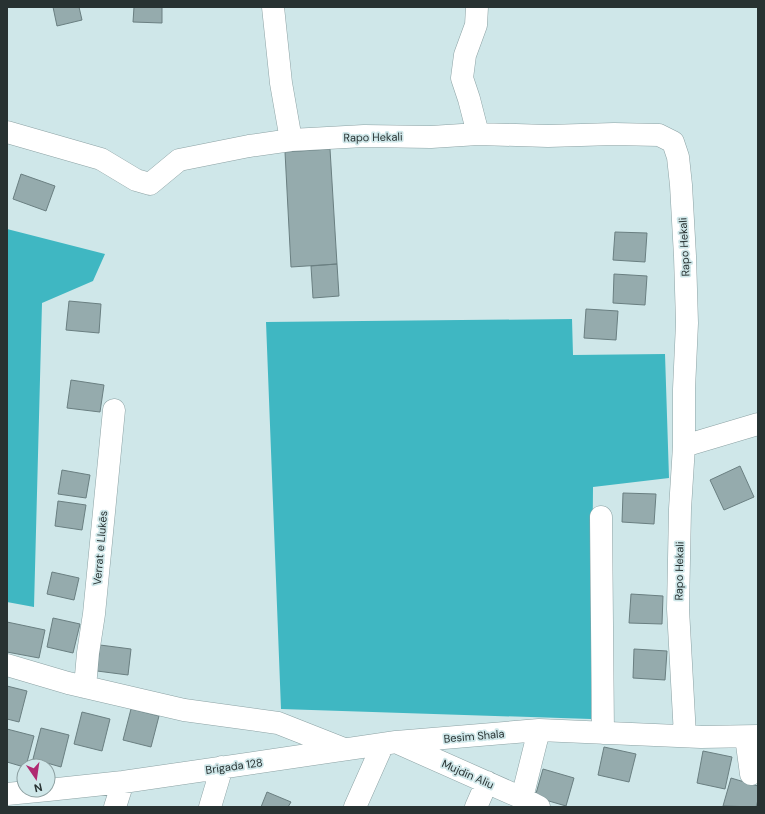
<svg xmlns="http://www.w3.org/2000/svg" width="765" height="814" font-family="'DM Sans',sans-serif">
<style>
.forest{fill:#3fb7c2}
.building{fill:#95abad;stroke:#6a7f81}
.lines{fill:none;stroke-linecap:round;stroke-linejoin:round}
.minor-casing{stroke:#8ca2a4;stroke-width:23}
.minor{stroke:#fff;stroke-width:22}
.labels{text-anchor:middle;stroke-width:3.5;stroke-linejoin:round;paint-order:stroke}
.street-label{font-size:11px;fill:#283232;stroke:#cfe7e9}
</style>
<rect width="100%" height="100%" fill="#cfe7e9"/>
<path class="forest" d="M7 229 105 254 93 281 42 303 34 607 7 602Z
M572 319 573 355 665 354 669 478 593 487 591 719 281 709 266 322Z"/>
<path class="building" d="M53 7H79L82 20 57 26Z
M134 7H162V23L133 22Z
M330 149 337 264 291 267 285 152Z
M21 174 55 186 46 211 13 199Z
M615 232 647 233 645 262 613 260Z
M337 264 339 296 313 298 311 266Z
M614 274 647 276 645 305 613 303Z
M69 301 101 304 99 333 66 330Z
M586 309 618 311 616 340 584 338Z
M71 380 104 385 100 412 67 408Z
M740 466 754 497 724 510 710 480Z
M62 470 90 475 86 498 58 494Z
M623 493 656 494 654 524 622 522Z
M58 501 86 505 82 530 55 526Z
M52 572 79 578 74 600 47 594Z
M631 594 663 596 662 624 629 623Z
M53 618 80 624 73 653 47 647Z
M7 622 45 630 39 658 7 652Z
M100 645 131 649 128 675 97 671Z
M634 649 667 651 665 680 633 678Z
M7 686 27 691 19 722 7 719Z
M131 709 159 716 151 747 123 740Z
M82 712 110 719 102 751 74 744Z
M41 728 69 735 61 767 33 759Z
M7 729 34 736 26 766 24 767 7 762Z
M604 747 636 754 629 782 598 775Z
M703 751 732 757 725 789 697 783Z
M543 769 574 778 566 806 535 797Z
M731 778 758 786V800L756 807 723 806Z
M267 792 291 802 288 807H261Z"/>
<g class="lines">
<defs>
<path id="minor" d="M273 7 281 83 291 140 364 136 431 137 478 134 548 136 614 134 659 135 673 142 678 157 681 185 685 256 687 323 684 389V446L680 509 678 609 685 736
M477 7 476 25 465 55 462 78 469 99 478 134
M7 132 101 159 136 180 150 184 179 160 249 146 291 140
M684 446 758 424
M601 517 603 733
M7 665 68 683 184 710 278 723 344 749
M85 687 88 653 94 614 114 410
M746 737 751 774
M398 743 522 798 539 807
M48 790 123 782 396 742 539 730 701 737 758 736
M7 794 48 790
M522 798 539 730
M115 807 123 782
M210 807 222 767
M355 807 383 744
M476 807 487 782"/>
</defs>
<use href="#minor" class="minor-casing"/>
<use href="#minor" class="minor"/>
</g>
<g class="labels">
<g class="street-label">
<text transform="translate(373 137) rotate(-1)" y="4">Rapo Hekali</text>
<text transform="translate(684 247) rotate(-93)" y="4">Rapo Hekali</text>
<text transform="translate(100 548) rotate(-85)" y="4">Verrat e Llukës</text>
<text transform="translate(679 571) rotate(-89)" y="4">Rapo Hekali</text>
<text transform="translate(474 736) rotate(-5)" y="4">Besim Shala</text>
<text transform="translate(234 766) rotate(-8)" y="4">Brigada 128</text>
<text transform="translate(468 774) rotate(24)" y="4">Mujdin Aliu</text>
</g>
</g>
<rect width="765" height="814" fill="none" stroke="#283232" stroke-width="16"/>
<g transform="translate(36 778) rotate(167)"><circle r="19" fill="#cfe7e9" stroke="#8c9fa0"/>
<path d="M0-3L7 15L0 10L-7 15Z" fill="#b02a71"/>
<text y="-6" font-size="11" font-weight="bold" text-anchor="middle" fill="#283232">N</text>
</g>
</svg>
